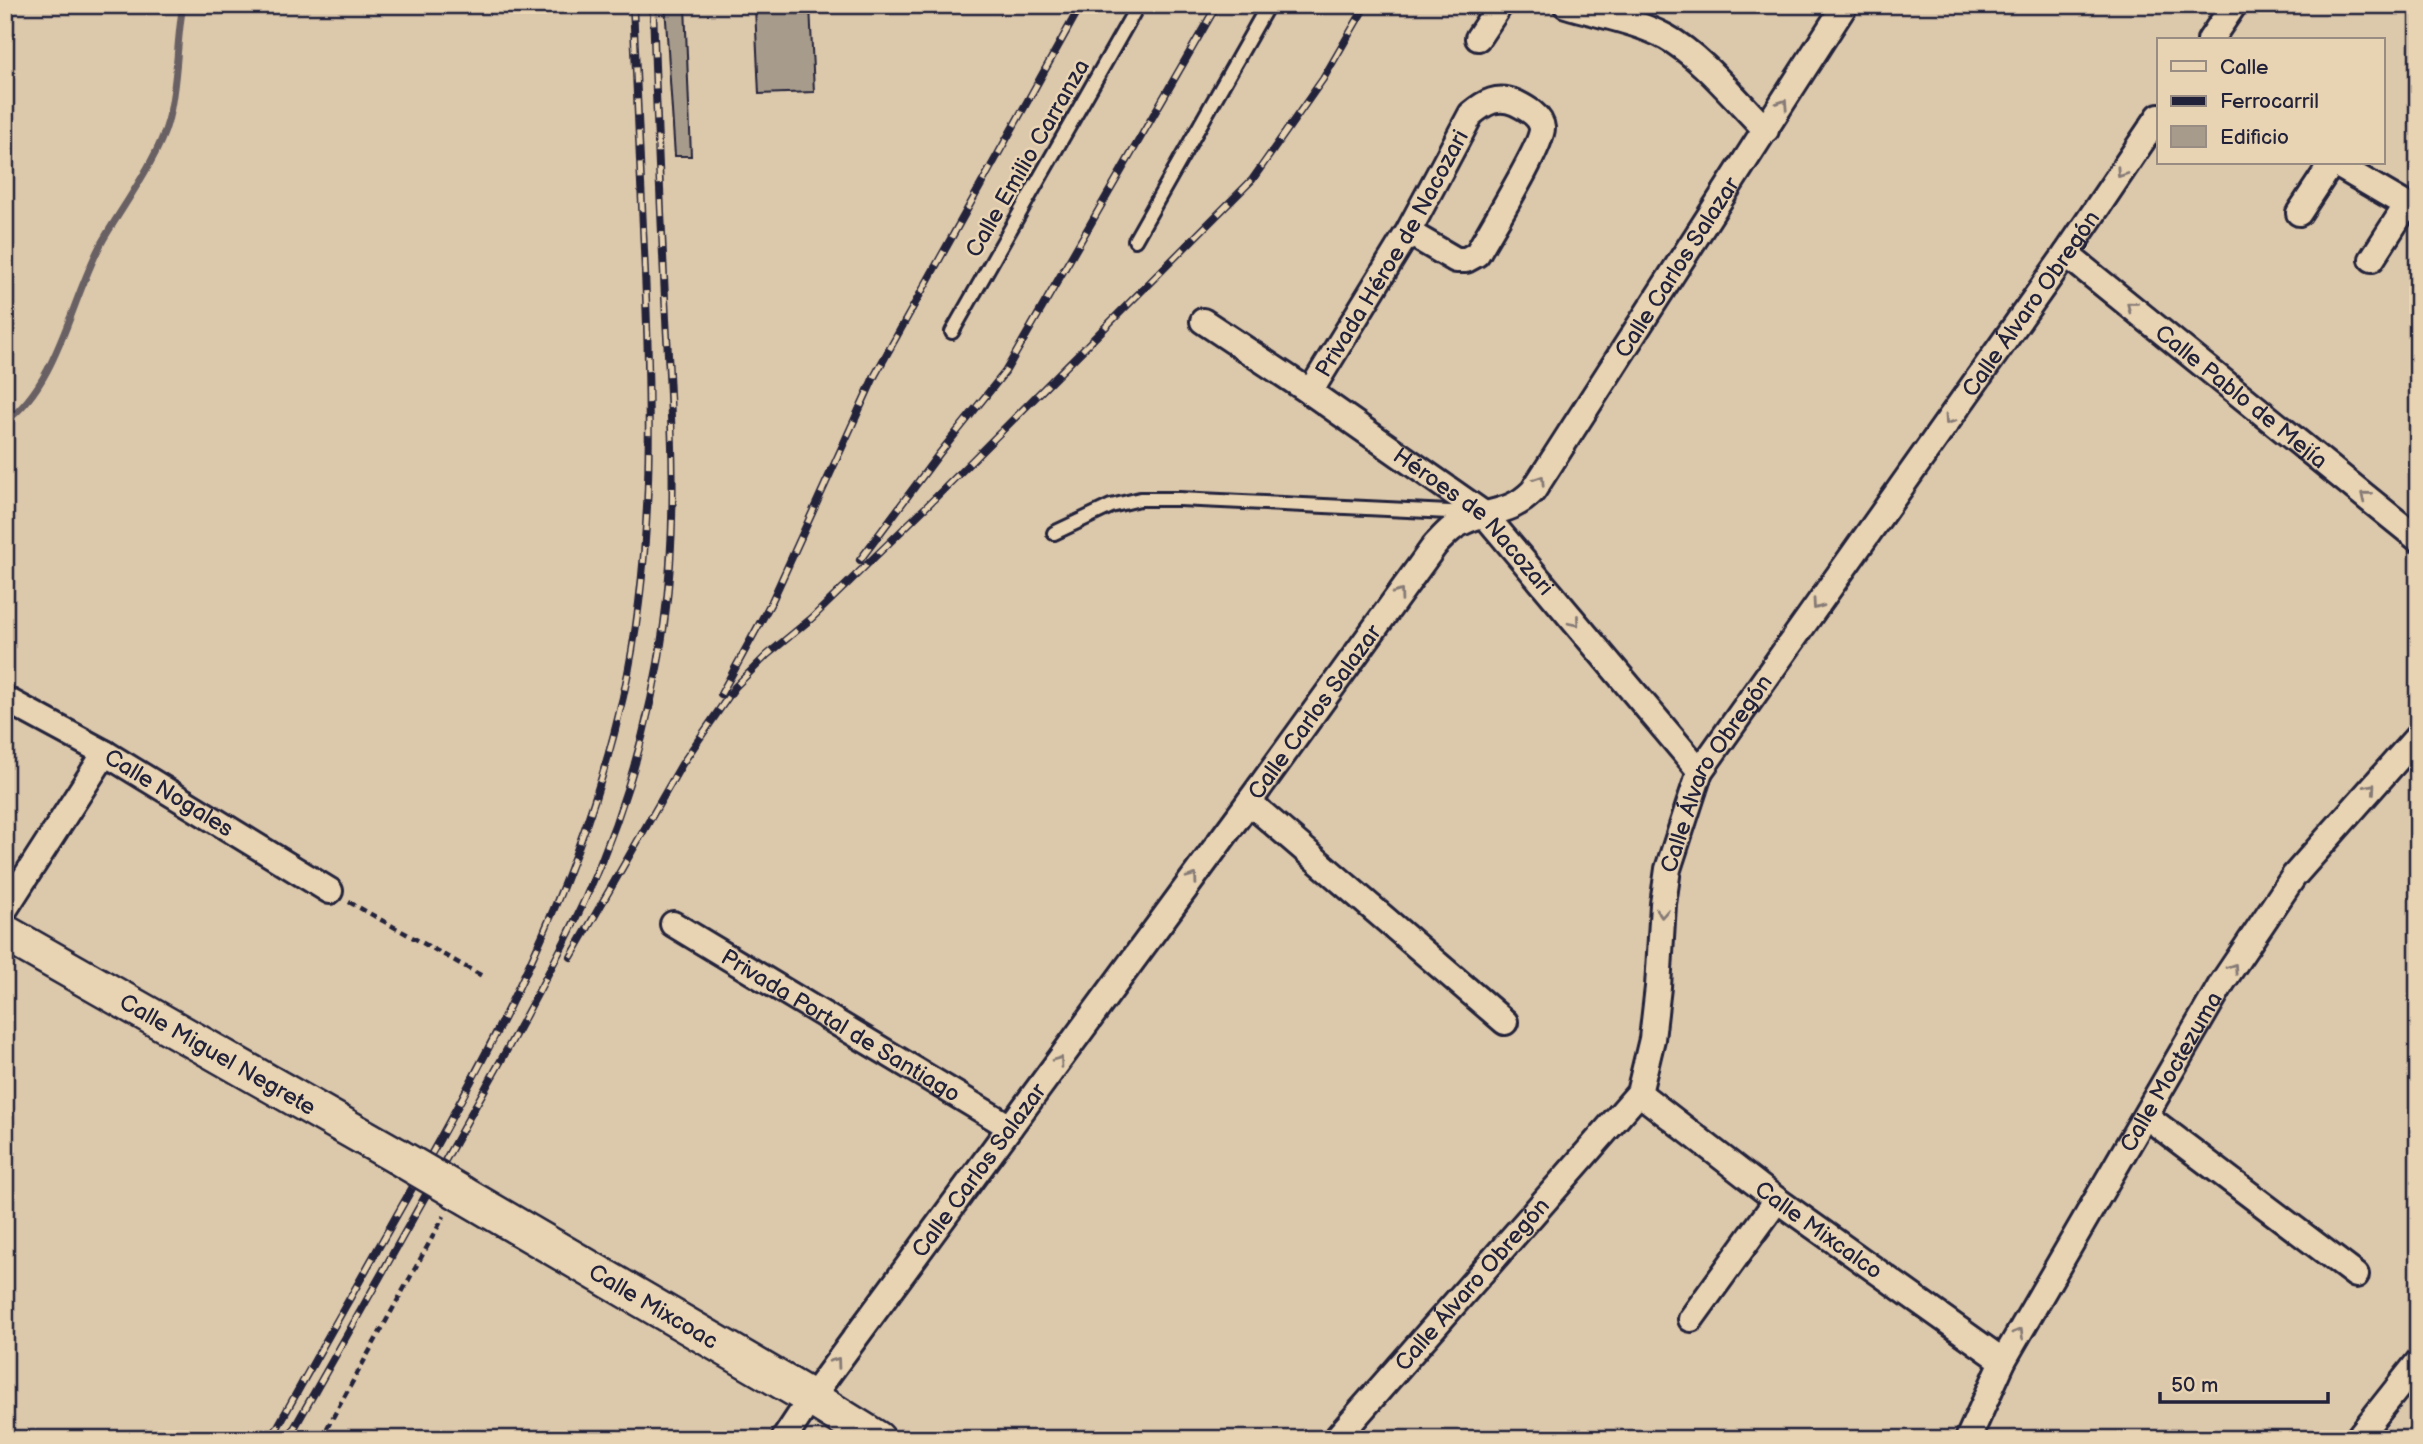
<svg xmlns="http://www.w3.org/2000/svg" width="2423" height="1444" font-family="'Balsamiq Sans',sans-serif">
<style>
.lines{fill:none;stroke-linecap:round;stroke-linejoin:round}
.stream{stroke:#676064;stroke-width:7}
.building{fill:#a79b8b;stroke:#22223b;stroke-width:2}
.lane-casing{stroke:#22223b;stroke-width:18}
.street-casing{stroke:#22223b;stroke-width:30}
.secondary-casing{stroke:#22223b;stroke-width:40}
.path{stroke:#22223b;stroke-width:4.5;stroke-dasharray:7 5;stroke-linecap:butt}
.lane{stroke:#e8d3b2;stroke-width:12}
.street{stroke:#e8d3b2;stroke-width:24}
.secondary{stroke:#e8d3b2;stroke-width:35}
.rail-casing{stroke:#22223b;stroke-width:8}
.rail{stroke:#e8d3b2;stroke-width:5;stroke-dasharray:16;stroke-linecap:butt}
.secondary-bridge-casing{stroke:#22223b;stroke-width:40;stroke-linecap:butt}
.secondary-bridge{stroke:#e8d3b2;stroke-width:35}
.oneway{stroke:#857a76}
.labels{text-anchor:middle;stroke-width:5;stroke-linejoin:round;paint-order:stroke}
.street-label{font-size:23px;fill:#22223b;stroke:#e8d3b2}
</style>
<rect width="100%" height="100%" fill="#dcc8ab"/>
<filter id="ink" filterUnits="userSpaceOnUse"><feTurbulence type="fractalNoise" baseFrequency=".0143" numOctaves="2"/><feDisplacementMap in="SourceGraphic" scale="14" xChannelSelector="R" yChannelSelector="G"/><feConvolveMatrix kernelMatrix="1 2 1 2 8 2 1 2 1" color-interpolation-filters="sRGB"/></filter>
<g filter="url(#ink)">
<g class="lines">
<path class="stream" d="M5 422C59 383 71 298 102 242 122 207 158 159 168 121 178 84 176 43 183 5"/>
</g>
<path class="building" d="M665 5H685L691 156H675Z
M763 5H810L814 92 759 94 755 8 763 7Z"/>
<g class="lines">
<defs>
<path id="lane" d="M1135 240 1268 5
M952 332 1138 5
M1054 533 1111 506 1140 499H1179L1470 513"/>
<g id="street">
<path d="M1566 5C1599 15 1636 21 1666 37 1701 56 1737 101 1766 130"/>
<path d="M1478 38 1500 5"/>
<path d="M2210 40 2234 5"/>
<path d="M2334 163 2418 212"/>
<path d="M2299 213 2332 163"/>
<path id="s1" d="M2066 254 2418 539"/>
<path d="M2372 259 2406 206"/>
<path id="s2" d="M1203 321 1310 392 1484 514 1700 771"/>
<path id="s3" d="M1310 392 1408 232 1471 114C1485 102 1498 95 1516 103 1526 108 1541 116 1542 128 1543 145 1488 234 1477 254L1466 260H1456L1408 232"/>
<path id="s4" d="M5 699 105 753 330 891"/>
<path d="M1249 802 1505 1022"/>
<path d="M5 909 105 753"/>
<path id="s5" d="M673 924 1010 1127"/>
<path id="s6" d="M1639 1093 1777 1200 2003 1361"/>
<path d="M2146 1116 2356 1275"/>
<path d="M1691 1319 1777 1200"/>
<path id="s7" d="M784 1439 811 1398 1249 802 1435 545C1443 537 1451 527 1461 523 1490 508 1508 516 1533 491L1845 5"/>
<path id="s8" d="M1336 1439 1639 1093 1652 1039 1658 987 1663 904 1668 869 1700 771 2066 254 2159 116"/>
<path id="s9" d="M1968 1439 2003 1361 2222 983 2294 876 2418 736"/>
<path d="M2357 1439 2418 1362"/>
</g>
<g id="secondary">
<path id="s10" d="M5 933 397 1156"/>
<path id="s11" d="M462 1194 811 1398 877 1439"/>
</g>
</defs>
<use href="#lane" class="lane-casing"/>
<use href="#street" class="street-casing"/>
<use href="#secondary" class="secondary-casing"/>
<path class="path" d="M349 902 484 977
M321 1439 444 1216"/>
<use href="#lane" class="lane"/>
<use href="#street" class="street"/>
<use href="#secondary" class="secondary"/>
<defs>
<path id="rail" d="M860 560 939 454 1005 372 1217 5
M721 694 772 601 874 377 1081 5
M571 957 682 764 735 687 767 655 812 618 928 505 1252 180 1323 79 1366 5
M271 1439C314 1361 358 1284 402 1206 494 1045 582 880 623 697 654 558 651 414 645 272 641 183 637 94 633 5
M288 1439C350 1330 412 1221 472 1112 505 1054 537 996 567 937 616 840 650 732 664 624 678 522 672 421 666 319 661 214 656 110 653 5"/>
</defs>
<use href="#rail" class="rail-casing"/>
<use href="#rail" class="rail"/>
<defs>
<path id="secondary-bridge" d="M397 1156 462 1194"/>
</defs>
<use href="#secondary-bridge" class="secondary-bridge-casing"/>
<use href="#secondary-bridge" class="secondary-bridge"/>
</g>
<defs><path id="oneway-chevron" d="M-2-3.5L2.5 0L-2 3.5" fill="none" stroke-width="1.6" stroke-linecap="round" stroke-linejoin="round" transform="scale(1.75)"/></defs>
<g class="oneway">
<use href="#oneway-chevron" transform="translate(1783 104) rotate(-57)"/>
<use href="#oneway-chevron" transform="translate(2121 173) rotate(124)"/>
<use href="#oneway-chevron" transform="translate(2131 306) rotate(-141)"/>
<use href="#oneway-chevron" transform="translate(1949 420) rotate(125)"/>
<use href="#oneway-chevron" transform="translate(1540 480) rotate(-57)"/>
<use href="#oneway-chevron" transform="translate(2365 496) rotate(-141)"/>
<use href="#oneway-chevron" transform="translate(1399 594) rotate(-54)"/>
<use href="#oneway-chevron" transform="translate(1817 605) rotate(125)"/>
<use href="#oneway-chevron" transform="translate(1575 622) rotate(50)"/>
<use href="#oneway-chevron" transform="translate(2371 788) rotate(-49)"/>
<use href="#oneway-chevron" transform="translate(1193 878) rotate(-54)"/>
<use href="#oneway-chevron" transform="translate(1662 913) rotate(94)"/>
<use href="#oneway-chevron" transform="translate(2233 968) rotate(-56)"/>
<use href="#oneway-chevron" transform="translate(1059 1061) rotate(-54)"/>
<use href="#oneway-chevron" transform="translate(2019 1333) rotate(-60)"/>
<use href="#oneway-chevron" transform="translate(836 1362) rotate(-54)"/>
</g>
</g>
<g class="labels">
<g class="street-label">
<text transform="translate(1027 158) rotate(-60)" y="8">Calle Emilio Carranza</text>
<text dy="8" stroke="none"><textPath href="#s3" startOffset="161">Privada Héroe de Nacozari</textPath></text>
<text dy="8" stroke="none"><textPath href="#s7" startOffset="1486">Calle Carlos Salazar</textPath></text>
<text dy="8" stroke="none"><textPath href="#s8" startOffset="1362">Calle Álvaro Obregón</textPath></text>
<text dy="8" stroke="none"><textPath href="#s1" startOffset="226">Calle Pablo de Mejía</textPath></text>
<text dy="8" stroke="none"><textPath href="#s2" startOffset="338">Héroes de Nacozari</textPath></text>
<text dy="8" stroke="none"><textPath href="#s7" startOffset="900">Calle Carlos Salazar</textPath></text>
<text dy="8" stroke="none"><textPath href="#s8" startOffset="794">Calle Álvaro Obregón</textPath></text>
<text dy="8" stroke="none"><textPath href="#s4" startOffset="189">Calle Nogales</textPath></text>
<text dy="8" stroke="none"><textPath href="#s5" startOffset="196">Privada Portal de Santiago</textPath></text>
<text dy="8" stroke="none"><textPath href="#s10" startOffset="245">Calle Miguel Negrete</textPath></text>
<text dy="8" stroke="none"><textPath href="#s9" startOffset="420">Calle Moctezuma</textPath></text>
<text dy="8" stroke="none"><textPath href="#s7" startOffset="332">Calle Carlos Salazar</textPath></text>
<text dy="8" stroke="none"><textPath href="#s6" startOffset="226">Calle Mixcalco</textPath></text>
<text dy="8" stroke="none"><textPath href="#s8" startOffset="206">Calle Álvaro Obregón</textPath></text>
<text dy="8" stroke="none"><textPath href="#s11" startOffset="222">Calle Mixcoac</textPath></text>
</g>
</g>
<rect width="2423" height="1444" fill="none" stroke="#e8d3b2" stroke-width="28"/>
<rect x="14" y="14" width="2395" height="1416" fill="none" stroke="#22223b" stroke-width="2.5" filter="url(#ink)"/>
<rect x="2157" y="38" width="228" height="126" fill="#e8d3b2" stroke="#998c82" stroke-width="2"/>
<rect x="2171" y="61" width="35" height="10" fill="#e8d3b2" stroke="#998c82" stroke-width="2"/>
<text x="2220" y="74" font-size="21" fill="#22223b">Calle</text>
<rect x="2171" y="96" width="35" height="10" fill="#22223b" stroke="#998c82" stroke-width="2"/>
<text x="2220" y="108" font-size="21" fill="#22223b">Ferrocarril</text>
<rect x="2171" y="126" width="35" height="21" fill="#a79b8b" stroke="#998c82" stroke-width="2"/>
<text x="2220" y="144" font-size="21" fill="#22223b">Edificio</text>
<path d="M2160 1392v10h168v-10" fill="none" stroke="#22223b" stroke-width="3.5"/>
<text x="2171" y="1392" font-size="21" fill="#22223b" stroke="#e8d3b2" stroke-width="5" paint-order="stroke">50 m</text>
</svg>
